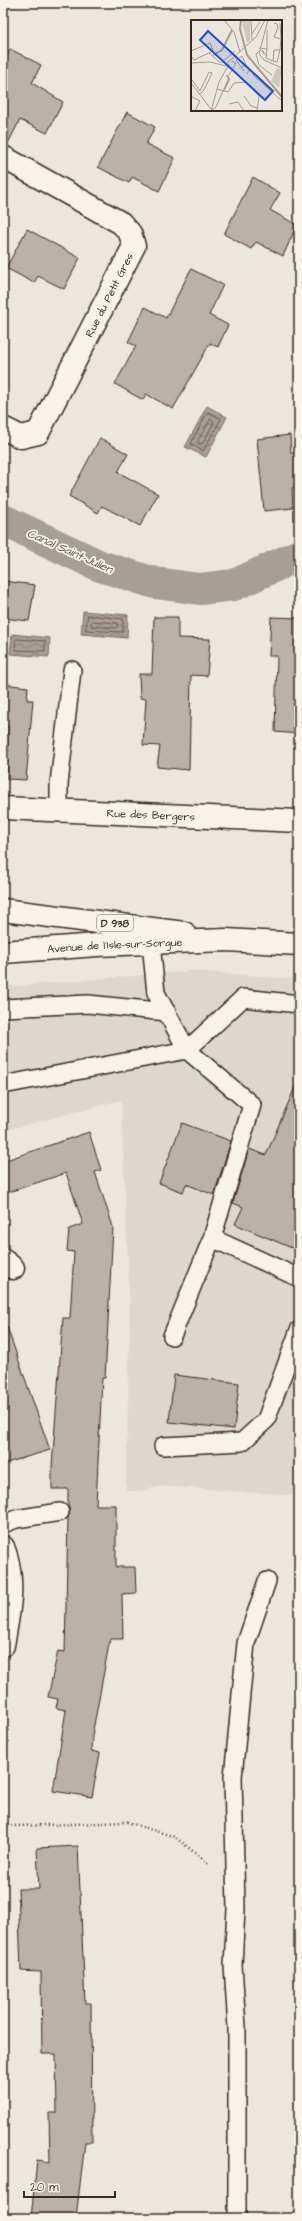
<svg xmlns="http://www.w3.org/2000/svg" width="302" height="2221" font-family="'Architects Daughter',sans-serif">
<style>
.built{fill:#ddd7cc}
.water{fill:url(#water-waves);stroke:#7c7064}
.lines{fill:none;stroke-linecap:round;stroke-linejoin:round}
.shore{stroke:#67594d;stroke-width:1}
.canal{stroke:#a89f93;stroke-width:32}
.building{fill:#bab2a7;stroke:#3b2a1e}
.service-casing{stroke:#3b2a1e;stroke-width:20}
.minor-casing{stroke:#3b2a1e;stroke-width:25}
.primary-casing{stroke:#3b2a1e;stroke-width:25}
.path{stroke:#3b2a1e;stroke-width:2.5;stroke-dasharray:1 3;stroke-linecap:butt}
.service{stroke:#f7f3e8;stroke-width:17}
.minor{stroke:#f7f3e8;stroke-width:22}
.primary{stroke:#f7f3e8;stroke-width:22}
.labels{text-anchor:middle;stroke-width:3.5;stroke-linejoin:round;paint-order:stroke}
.shield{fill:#f7f3e8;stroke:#73665b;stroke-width:1}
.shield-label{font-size:10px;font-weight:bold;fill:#3b2a1e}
.street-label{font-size:11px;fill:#3b2a1e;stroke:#f7f3e8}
.water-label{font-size:12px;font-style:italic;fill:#615347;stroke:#f7f3e8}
.inset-river{fill:none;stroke:#a89f93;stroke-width:2}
.inset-road{fill:none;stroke:#a59b90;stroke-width:1}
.view{fill:#1d4ed8;fill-opacity:0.15;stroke:#1d4ed8;stroke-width:2}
.inset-edge{fill:none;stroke:#3b2a1e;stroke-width:2}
</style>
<defs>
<pattern id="water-waves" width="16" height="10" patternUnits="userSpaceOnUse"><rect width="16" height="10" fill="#a89f93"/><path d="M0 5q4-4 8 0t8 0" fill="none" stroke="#8a8277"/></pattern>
</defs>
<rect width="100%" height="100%" fill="#ece7dc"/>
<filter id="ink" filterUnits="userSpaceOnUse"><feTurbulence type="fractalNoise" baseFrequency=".025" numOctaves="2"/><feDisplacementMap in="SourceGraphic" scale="8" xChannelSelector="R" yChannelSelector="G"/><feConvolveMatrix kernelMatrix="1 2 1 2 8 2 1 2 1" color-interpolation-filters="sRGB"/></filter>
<g filter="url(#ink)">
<path class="built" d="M191 971 299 979V1496L162 1486 141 1491H126L130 1312 121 1100 3 1131V987Z"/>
<path class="water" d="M207 406 227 417 206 457 185 447Z
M83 611 128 615 127 638 81 634Z
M12 634 50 638 49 657 10 654Z"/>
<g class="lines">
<path class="shore" d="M208 412 221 419 203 451 191 444Z
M211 419 214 422 203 443 200 444 198 441Z
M88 615 123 619V632L86 630Z
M93 621 117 623 118 626 116 628 92 626 91 623Z
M17 639 45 641V651L16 650 15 641Z"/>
<path class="canal" d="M3 520 100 566 155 583 200 589 234 585 299 555"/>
</g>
<path class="building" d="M10 49 41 65 32 83 63 102 47 133 20 120 7 145H3V63Z
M127 112 155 127 146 144 175 158 159 191 132 177 129 183 98 167Z
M253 177 280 193 270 210 297 225 283 256 256 242 251 249 224 234Z
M27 229 80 258 64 289 38 276 34 283 6 268Z
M191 269 223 285 209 315 228 325 218 347 210 343 173 409 146 394 143 400 115 384 136 346 128 342 145 307 166 318Z
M290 435 291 453H299V487L292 488 293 508 264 511 257 439Z
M100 438 128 454 118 472 158 494 140 526 102 506 98 513 69 496Z
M3 581 35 585 29 621 3 618Z
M154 617H178V638L210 639 207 676 191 675 189 770 157 767 160 746 143 745 146 699 140 698 139 674H152Z
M271 617 299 618V734L275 732 277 656H269Z
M3 684 28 687 27 700H33L26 780 7 779 8 726 3 725Z
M299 1078V1251L235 1224 243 1207 233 1203 249 1149 266 1155Z
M182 1123 231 1141 214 1195 186 1184 183 1192 159 1183Z
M89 1132 101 1170 95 1172 113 1227 105 1378H102L96 1505H116V1567H135L136 1593 122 1594 123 1639H110L92 1736 91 1751 100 1753 92 1797 53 1791 66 1710 56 1708 58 1699 48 1697 58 1651 65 1652 68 1518 70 1511 68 1506V1489H52V1466L63 1318H70L74 1252 67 1251 69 1229 83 1224 66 1173 3 1194V1161Z
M7 1327 50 1450 3 1464V1328Z
M174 1375 239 1383 234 1429 169 1422Z
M78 1846 85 2003H91L92 2142H85L76 2218H31L37 2160 50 2162 49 2113H57L56 2054H42L41 1972 21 1971 18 1889H39L37 1848Z"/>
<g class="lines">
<defs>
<path id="service" d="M59 809V784L72 670
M3 1008 88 1004 167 1012
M3 1085 187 1050 156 993 151 943
M212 1238 299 1278
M172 1336 212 1238 252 1105 187 1050 243 998 299 1004
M163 1446 242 1442 266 1420 299 1330
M3 1524 16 1519 60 1512
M237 2218V2028L233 1965 236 1909 233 1777 246 1643 267 1581"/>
<g id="minor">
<path d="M3 157 121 223 130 233 134 246 38 433 21 437 3 428"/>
<path id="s1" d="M3 808 299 821"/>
<path d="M3 1260 13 1268"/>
<path d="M3 1547C16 1579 9 1612 3 1645"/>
</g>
<g id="primary">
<path d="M3 910 184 933"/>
<path id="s2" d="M3 952 97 945 226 940 299 944"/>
</g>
</defs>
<use href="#service" class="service-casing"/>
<use href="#minor" class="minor-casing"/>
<use href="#primary" class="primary-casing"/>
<path class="path" d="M3 1824 16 1826 127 1822 175 1837 209 1864"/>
<use href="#service" class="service"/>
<use href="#minor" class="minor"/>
<use href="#primary" class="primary"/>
</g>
</g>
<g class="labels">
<rect class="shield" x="97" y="915" width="36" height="16" rx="3"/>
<g class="shield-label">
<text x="115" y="927">D 938</text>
</g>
<g class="street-label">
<text transform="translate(109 295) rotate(-63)" y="4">Rue du Petit Gres</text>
<text dy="4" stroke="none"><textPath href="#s1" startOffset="148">Rue des Bergers</textPath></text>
<text dy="4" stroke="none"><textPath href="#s2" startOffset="112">Avenue de l'Isle-sur-Sorgue</textPath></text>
</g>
<g class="water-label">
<text transform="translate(70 551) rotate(24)" y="4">Canal Saint-Julien</text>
</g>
</g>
<g transform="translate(191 20)">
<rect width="91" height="91" fill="#ece7dc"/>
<path d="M86 48 91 49 88 68 80 61Z" fill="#cec8bc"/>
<path d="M59 0V21L56 23 51 1Z" fill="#cec8bc"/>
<path class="inset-river" d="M50 0 49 9 56 35 91 77M22 35 31 30 41 10M33 70 38 59 36 55"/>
<path class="inset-road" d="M33 0 43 12 49 32M60 0 61 20M77 0 68 34 73 40 91 48M77 0H91M83 3 86 4 87 8 83 17 90 19 89 30M89 3 90 18M60 15 69 2M68 28 76 29V10M76 29 75 38 82 41 86 42 89 30H83L82 41M0 31 19 23 22 31 3 40 0 36M68 31 65 34 68 45 81 55M18 33 30 43 44 31M73 34 71 30 76 36M0 43 19 42 35 46M33 46 65 17 74 0M51 47 55 45 58 50 56 54M53 51 45 40 51 36 55 45M38 55 45 43 41 41M62 55 91 81M1 60 9 71M0 63 20 89M26 69 37 72 43 63 55 62 68 76 66 91M8 75 13 70 21 53 18 52 9 71M0 76 9 81 4 91M53 76 60 86 66 88M38 84 47 82 53 91M21 90 25 87 32 71M20 91 28 62 38 44"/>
<path class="view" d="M17 11 82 71 74 80 9 20Z"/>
<rect width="91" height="91" class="inset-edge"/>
</g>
<rect width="302" height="2221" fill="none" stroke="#f7f3e8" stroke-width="16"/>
<rect x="8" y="8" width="286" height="2205" fill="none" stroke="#3b2a1e" stroke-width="1.5" filter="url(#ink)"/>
<path d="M24 2191v6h91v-6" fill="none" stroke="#3b2a1e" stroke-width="2"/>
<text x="30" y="2191" font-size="12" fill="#3b2a1e" stroke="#f7f3e8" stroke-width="3" paint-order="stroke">20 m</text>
</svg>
